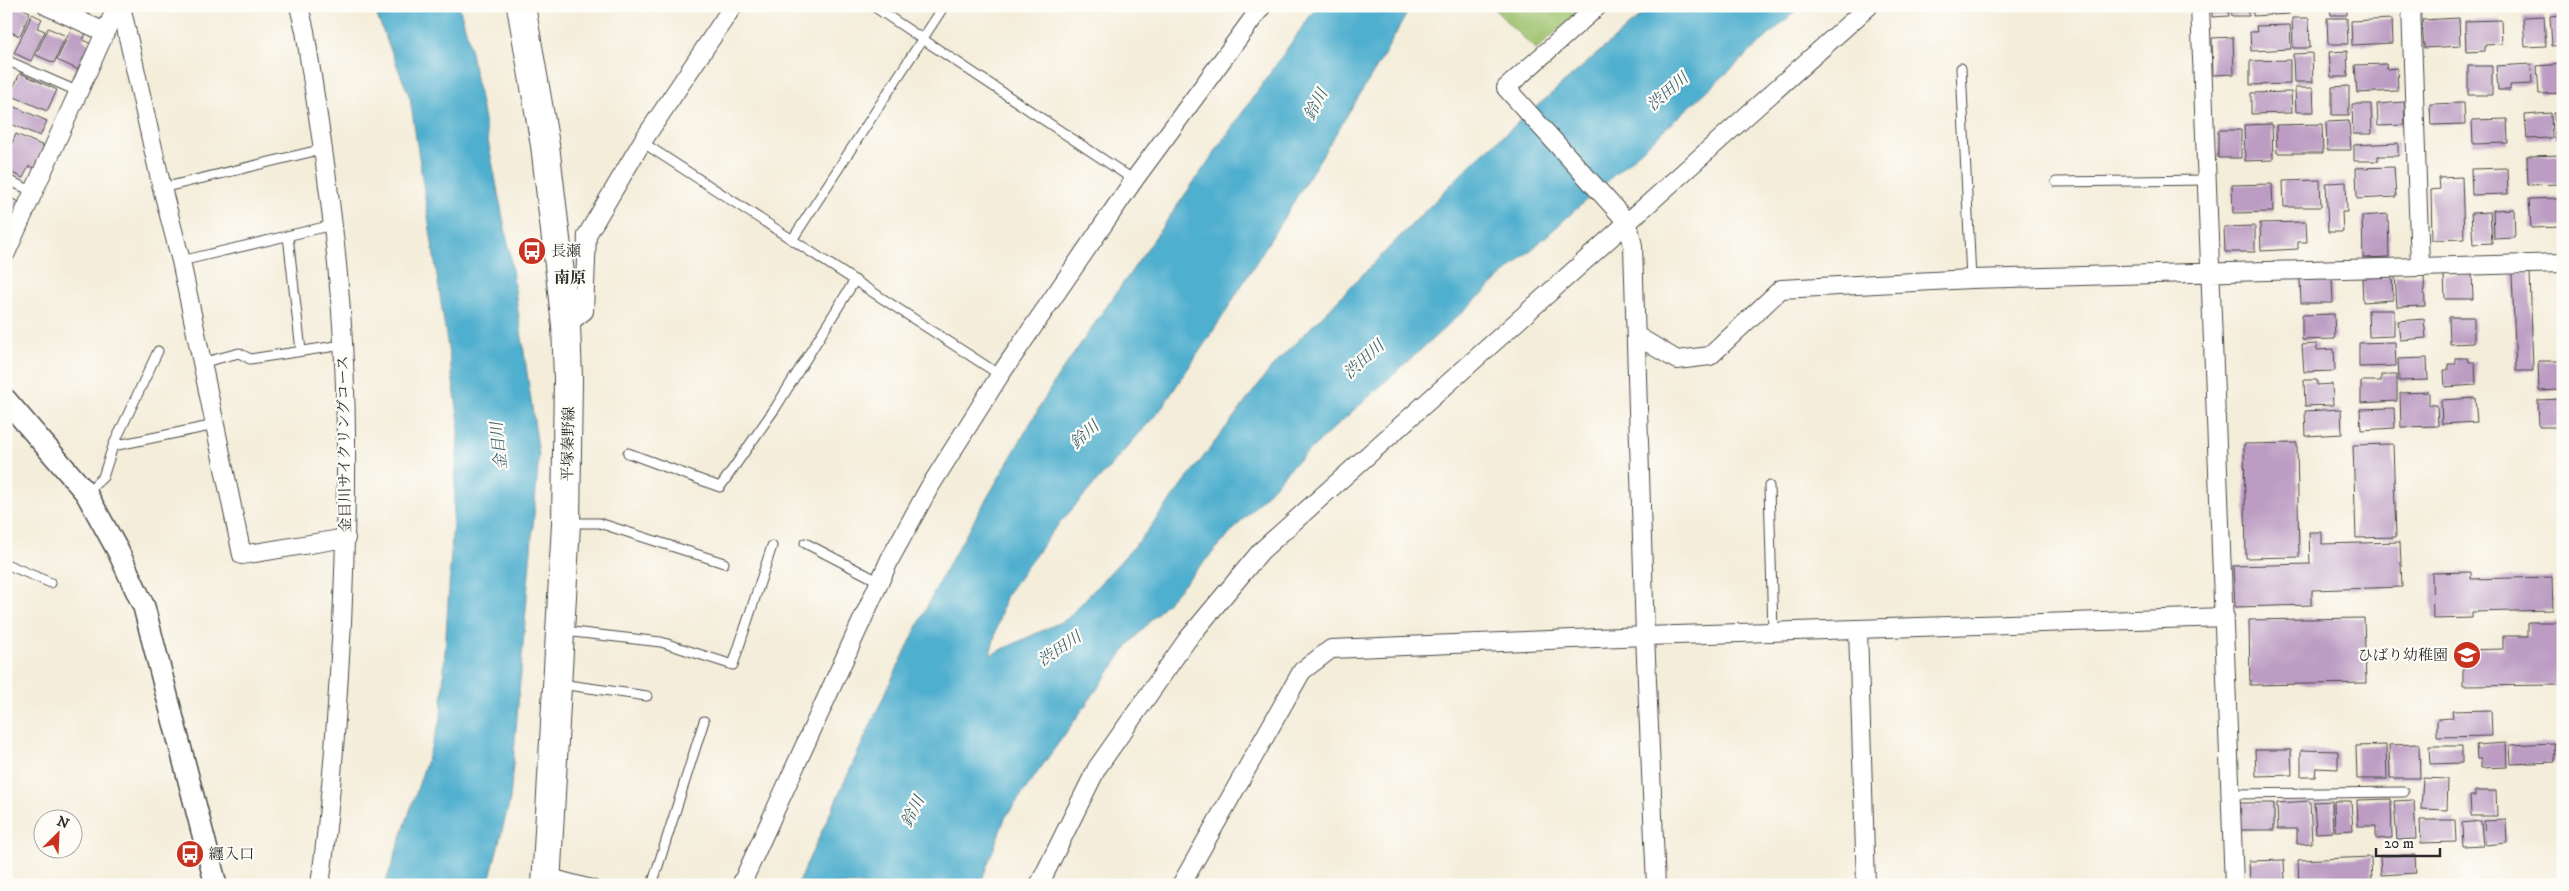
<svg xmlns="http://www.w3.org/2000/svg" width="2569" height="891" font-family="'IM FELL DW Pica','Noto Serif JP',serif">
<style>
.green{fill:#9cc16b;stroke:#64764b}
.water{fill:#50afce;stroke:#3e6d7c}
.building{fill:#bc9cc3}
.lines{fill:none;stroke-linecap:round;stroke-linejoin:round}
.service-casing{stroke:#494845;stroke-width:11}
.minor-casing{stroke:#494845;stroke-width:20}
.tertiary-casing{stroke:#494845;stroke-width:24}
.primary-casing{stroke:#494845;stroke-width:30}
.service{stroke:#fff;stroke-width:9}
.minor{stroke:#fff;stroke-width:18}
.tertiary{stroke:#fff;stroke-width:21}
.primary{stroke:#fff;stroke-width:28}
.labels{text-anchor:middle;stroke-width:4.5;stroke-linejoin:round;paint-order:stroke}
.poi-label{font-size:15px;fill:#2b2b2b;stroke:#fdfcf7;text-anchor:start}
.street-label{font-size:15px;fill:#2b2b2b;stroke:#fdfcf7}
.water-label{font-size:16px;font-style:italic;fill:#3a606c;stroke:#fdfcf7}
.neighbourhood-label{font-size:16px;font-weight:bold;fill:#2b2b2b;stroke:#fdfcf7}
</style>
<rect width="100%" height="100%" fill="#fdfcf7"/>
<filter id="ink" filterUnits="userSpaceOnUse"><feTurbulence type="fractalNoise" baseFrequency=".02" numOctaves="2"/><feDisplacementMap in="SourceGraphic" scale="10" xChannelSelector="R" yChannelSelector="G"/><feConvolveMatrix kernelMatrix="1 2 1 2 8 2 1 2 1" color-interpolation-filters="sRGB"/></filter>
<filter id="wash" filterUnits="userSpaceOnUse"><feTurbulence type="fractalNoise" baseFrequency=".0096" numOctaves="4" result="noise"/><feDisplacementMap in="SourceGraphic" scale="20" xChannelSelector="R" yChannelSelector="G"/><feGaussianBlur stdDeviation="1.12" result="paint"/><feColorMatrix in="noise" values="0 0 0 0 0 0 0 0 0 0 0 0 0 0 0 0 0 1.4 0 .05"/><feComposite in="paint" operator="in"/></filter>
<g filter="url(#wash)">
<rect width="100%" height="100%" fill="#f4edda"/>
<path class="green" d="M1498 6H1585L1536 50 1495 10Z"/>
<path class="water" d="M373 6H459L468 37 509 249 539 455 510 800 488 885H385L441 718 459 421 410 98Z
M1317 6H1411L1380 62 1221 319 1161 409 1052 532 1005 597 990 655 1067 619 1141 539 1272 367 1474 161 1652 6H1801L1292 466 1130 643 1005 818 980 885H797L889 685 943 574 1056 379Z"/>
<g id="blocks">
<path class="building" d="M6 6H17L30 12 20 36 6 30Z
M2212 6H2228L2229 16 2212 17Z
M2231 6H2248L2249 16H2232Z
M2253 6H2270V15L2253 16Z
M2272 6H2289V14L2272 15Z
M2330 6H2347V15H2331Z
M32 14 42 19 37 28 45 31 31 61 14 53Z
M2563 15V45L2552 46 2550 16Z
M2544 16 2546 46 2525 47 2523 17Z
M2292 18H2309L2310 48H2293Z
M2327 18H2347L2348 44H2328Z
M2459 18 2460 46 2424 48 2422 20Z
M2392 19 2393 43 2352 45 2351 21Z
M2501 20 2502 44 2485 45V51L2466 52 2465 21Z
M2290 25 2291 49 2251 51 2250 32H2257L2256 26Z
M72 27 86 33 83 40 93 45 81 71 57 60Z
M48 28 66 36 54 63 36 55Z
M2233 37 2234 74 2213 75 2212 38Z
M2347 51 2348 77H2331L2329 52Z
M2312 53 2313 82H2294L2293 54Z
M2290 60V84L2250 85V61Z
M2386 64 2387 69 2397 68 2398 91 2357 93 2355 65Z
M2531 64 2532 84 2510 85V90H2498L2496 66Z
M2563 64V93L2539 94 2537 66Z
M2468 66H2492V95H2468Z
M20 73 57 90 47 111 10 95Z
M2349 86V115H2332V87Z
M2295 88H2313L2314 112H2296Z
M2291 92 2292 113 2251 114V93Z
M2404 102 2405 125 2378 126 2377 104Z
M6 103 47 121 40 136 6 122Z
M2464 103 2465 124 2431 125 2430 104Z
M2352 104H2371L2372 134H2353Z
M2551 113 2552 138 2527 139 2525 115Z
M2554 113H2563V138H2555Z
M2507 119 2508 143 2473 144 2472 120Z
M2349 121 2351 150H2327L2326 122Z
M2272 124 2273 160 2245 161 2244 125Z
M2322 124 2323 153H2277L2276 125Z
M2218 130H2241V158H2218Z
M16 134 46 147 36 169 29 166 23 178 6 170V156Z
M2398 143V156H2378V161H2354V145Z
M2563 155V184L2528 185 2527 156Z
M2394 167 2396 197 2357 199 2356 168Z
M2507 168 2508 194 2472 195 2471 169Z
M2462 177 2464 239 2432 240 2431 190 2440 189 2439 178Z
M2320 180 2321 207H2284L2283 181Z
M2346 182 2347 212H2342L2343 232H2328L2326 183Z
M2272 184 2273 212 2233 213 2232 185Z
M6 196 22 203 13 225 6 222Z
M2563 198V227L2531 228 2529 199Z
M2514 209 2515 238 2494 239 2493 210Z
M2490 212 2492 243 2473 244 2471 213Z
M2388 214 2389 257 2363 258 2362 216Z
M2306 222 2307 242H2298V249L2261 251 2260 223Z
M2255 226V252H2225L2224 227Z
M2530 272 2533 371H2516L2512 273Z
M2472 274 2473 299H2445L2444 275Z
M2424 275 2425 306 2397 307 2395 276Z
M2392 277 2393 300 2363 302 2362 278Z
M2332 278 2333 303H2301L2300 279Z
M2368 310H2394V336L2369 337Z
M2334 314 2335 339 2302 340V315Z
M2449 317H2474V343L2450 344Z
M2424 319 2426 338 2400 340 2398 321Z
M2395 342 2396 366 2359 367V343Z
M2317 344V350L2334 349 2335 371 2304 372 2302 345Z
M2427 358 2428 380 2399 381 2398 359Z
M2455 358H2468L2469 362H2475L2476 385 2445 387 2444 370H2448V364H2456Z
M2538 361H2563V390L2539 391Z
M2381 375H2397V401L2361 403V381H2381Z
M2304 380H2317V385L2332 384 2333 405 2305 406Z
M2429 392V405H2437L2438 426 2401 427 2400 393Z
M2475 398 2477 422 2442 424 2441 400Z
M2563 399V427H2539L2538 400Z
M2394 408 2395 428 2361 430 2360 409Z
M2341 409 2342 434 2306 436 2305 411Z
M2297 443 2299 557 2246 558 2244 444Z
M2393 444 2396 537 2356 538 2353 445Z
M2309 532H2322V544L2400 542 2402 587 2312 590V605L2235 607 2233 566 2310 564Z
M2471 572V579L2552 577 2553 610 2472 612V618L2433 619 2432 573Z
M2364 618 2366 683 2250 685 2249 620Z
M2528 622H2563V685L2463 686V650L2503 649V636H2528Z
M2491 710 2492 736 2437 737V719L2453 718 2452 711Z
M2506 743 2507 767 2481 768V759H2477L2476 745Z
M2554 743 2555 762 2511 764 2510 745Z
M2419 744 2420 778H2390L2389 745Z
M2386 745 2387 779H2357L2356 746Z
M2429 746H2462V763L2430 764Z
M2255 750H2291L2292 775 2256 776Z
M2301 750 2338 751V769L2316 768 2315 777H2301Z
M2423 778 2448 779 2447 810 2421 809Z
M2475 791H2496L2497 816H2471L2470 796H2475Z
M2391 799 2392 838 2376 839V826H2358L2357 800Z
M2414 800 2416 839 2397 840 2394 801Z
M2310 801 2312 843 2297 844V829H2278L2277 803Z
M2332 801 2333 832 2316 833 2314 802Z
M2334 801H2351L2353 830 2335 831Z
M2239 803H2274V830H2239Z
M2420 820H2455L2456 842 2421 843Z
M2506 820 2507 843 2485 845 2484 821Z
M2481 821 2483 845 2463 846 2462 823Z
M2415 855 2416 873 2381 875 2380 856Z
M2371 857 2372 885H2299L2298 860Z
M2284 860 2285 881 2250 883 2249 861Z"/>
</g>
</g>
<g filter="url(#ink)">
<use href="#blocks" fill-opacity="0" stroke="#494845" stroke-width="1"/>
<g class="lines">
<defs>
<path id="service" d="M873 6 1134 180
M6 60 79 92
M1961 68 1971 279
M642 142 1000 375
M6 179 34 192
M2056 182 2208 180
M162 188 323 149
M288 236 301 351
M792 240 944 6
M181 261 333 225
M201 363 239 353 250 359 343 345
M113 446 215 425
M628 453 720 487 776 407 855 280
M1769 486 1773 632
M86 493 103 477 113 446 158 351
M569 523H599L724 563
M805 543 880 582
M6 564 51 583
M564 631 661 642 733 665 772 546
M560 684 647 696
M2231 794 2404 792
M549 873 594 885
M652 885 704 721"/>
<path id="minor" d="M47 6 105 32
M121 6 162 188 181 261 242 555 346 538
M299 6 305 31C318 116 332 201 339 287 349 398 347 511 342 623 337 710 332 798 320 885
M1598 6 1506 88 1628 223 1633 246 1645 636 1656 885
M2200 6 2234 885
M2411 6 2420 267
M6 253 117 6
M566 325 584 311 587 235 642 142 733 6
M1637 336 1677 360 1710 356 1781 289 1971 279 2563 263
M1858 629 1866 885
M741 885 890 559 929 488 1000 375 1134 180 1262 6
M1039 885 1097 768 1187 640 1261 551 1869 6
M1181 885 1302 671 1331 649 1645 636 2225 617"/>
<path id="tertiary" d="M6 400 86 493 118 551 144 607 216 885"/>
<path id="primary" d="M521 6 545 145 566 325 568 378 566 524 546 885"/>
</defs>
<use href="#service" class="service-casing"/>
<use href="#minor" class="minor-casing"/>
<use href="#tertiary" class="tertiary-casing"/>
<use href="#primary" class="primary-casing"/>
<use href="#service" class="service"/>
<use href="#minor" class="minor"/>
<use href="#tertiary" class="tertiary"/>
<use href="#primary" class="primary"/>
</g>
</g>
<defs>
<symbol id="bus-disc" viewBox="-11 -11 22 22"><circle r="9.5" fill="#c8321e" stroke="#fdfcf7"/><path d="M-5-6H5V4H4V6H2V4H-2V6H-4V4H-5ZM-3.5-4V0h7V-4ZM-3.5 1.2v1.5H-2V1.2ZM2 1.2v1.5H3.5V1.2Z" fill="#fff"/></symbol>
<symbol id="school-disc" viewBox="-11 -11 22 22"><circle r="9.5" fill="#c8321e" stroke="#fdfcf7"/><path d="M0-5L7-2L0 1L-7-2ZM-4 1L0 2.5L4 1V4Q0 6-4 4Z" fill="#fff"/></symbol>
</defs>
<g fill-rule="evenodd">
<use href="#bus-disc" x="516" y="235" width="32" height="32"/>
<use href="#school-disc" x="2451" y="639" width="32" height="32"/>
<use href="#bus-disc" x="174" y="838" width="32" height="32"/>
</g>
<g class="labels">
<g class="poi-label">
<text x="551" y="256">長瀬</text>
<text x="2448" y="660" text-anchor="end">ひばり幼稚園</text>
<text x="209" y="859">纒入口</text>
</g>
<g class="street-label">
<text transform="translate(344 444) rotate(-91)" y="5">金目川サイクリングコース</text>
<text transform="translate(568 444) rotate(-89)" y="5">平塚秦野線</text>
</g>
<g class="water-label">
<text transform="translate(1667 91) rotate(-41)" y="6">渋田川</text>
<text transform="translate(1315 104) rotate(-62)" y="6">鈴川</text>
<text transform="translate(1363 359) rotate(-42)" y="6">渋田川</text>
<text transform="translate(1084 434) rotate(-42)" y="6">鈴川</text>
<text transform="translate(498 446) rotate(-96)" y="6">金目川</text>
<text transform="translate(1059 648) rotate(-34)" y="6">渋田川</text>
<text transform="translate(912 811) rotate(-63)" y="6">鈴川</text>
</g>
<g class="neighbourhood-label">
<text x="570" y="283">南原</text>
</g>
</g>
<rect width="2569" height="891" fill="none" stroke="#fdfcf7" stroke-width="25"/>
<g transform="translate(58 834) rotate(24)"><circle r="24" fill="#fdfcf7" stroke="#a9a8a5"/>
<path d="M0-4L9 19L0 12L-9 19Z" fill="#c8321e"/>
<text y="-8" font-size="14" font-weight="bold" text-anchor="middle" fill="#2b2b2b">N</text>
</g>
<path d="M2376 848v8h64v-8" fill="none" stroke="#2b2b2b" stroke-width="2.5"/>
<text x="2384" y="848" font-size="15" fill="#2b2b2b" stroke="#fdfcf7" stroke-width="4" paint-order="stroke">20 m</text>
</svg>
